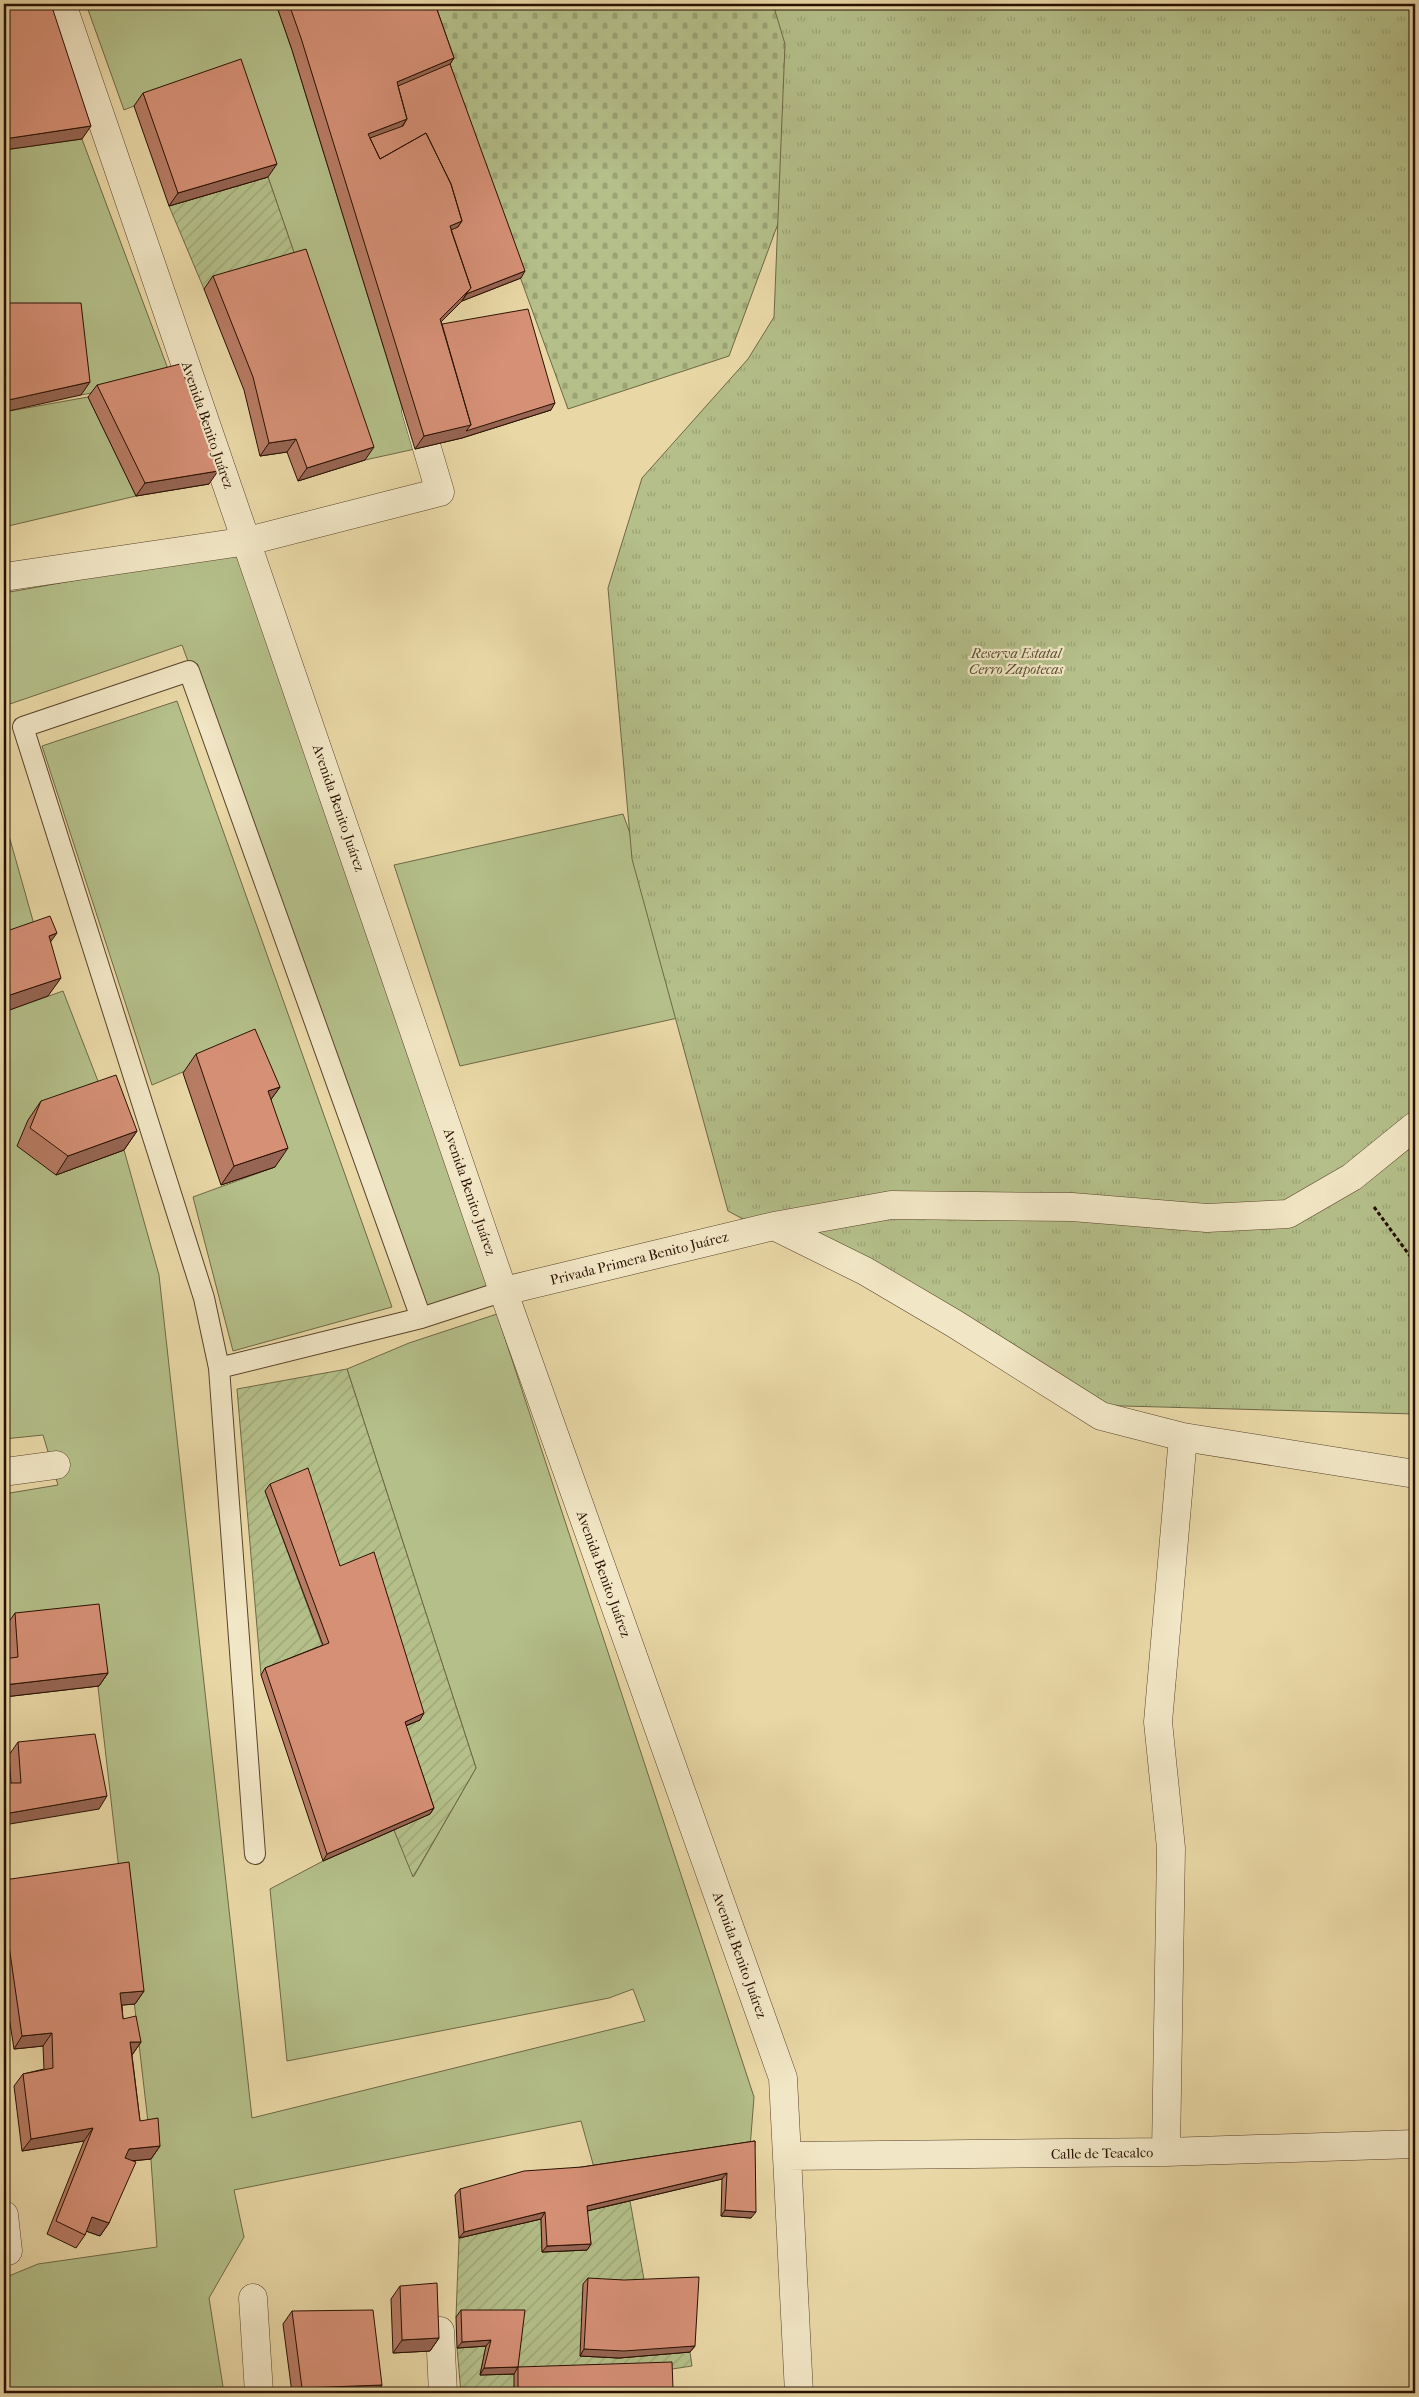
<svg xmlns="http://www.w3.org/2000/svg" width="1419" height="2397" font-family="'IM FELL French Canon',serif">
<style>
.grass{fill:#b4bf89;stroke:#6e6846}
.cemetery{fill:url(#cemetery-stones);stroke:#6e6846}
.park{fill:url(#park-tufts);stroke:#6e6846}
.garden{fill:url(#garden-furrows);stroke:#6e6846}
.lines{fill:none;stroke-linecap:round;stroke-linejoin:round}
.service-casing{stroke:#59422b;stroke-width:22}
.minor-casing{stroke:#59422b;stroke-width:29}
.path{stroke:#291002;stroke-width:3;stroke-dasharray:4 2.5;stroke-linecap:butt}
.service{stroke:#f1e6c5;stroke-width:20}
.minor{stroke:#f1e6c5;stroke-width:28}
.wall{fill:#b87c65;stroke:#291002}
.shaded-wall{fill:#966553;stroke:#291002}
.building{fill:#d69076;stroke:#291002}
.labels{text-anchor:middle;stroke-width:4.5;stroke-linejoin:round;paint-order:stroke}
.street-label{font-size:14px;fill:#291002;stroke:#f1e6c5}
.park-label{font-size:14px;font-style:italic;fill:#5a4d31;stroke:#f1e6c5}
</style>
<defs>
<pattern id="cemetery-stones" width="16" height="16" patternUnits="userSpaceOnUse" patternTransform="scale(1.25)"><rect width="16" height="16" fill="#b4bf89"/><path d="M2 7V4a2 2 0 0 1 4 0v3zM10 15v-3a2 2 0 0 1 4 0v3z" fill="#9ba375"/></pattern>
<pattern id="park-tufts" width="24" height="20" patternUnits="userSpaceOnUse" patternTransform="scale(1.25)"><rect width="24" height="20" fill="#b4bf89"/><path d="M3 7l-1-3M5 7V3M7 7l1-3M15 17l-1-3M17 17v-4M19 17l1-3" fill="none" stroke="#9ba375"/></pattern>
<pattern id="garden-furrows" width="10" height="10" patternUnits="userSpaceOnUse" patternTransform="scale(1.25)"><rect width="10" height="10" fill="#b4bf89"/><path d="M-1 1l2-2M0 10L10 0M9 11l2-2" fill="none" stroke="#9ba375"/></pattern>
</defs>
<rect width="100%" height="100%" fill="#e9d8a6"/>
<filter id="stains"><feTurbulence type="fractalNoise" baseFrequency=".004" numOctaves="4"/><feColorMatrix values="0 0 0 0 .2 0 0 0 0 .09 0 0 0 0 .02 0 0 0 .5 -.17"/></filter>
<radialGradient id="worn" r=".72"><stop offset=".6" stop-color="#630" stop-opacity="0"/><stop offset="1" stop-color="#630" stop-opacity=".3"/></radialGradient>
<path class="grass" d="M86 4H276L292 50 415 449 365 460 268 177 134 106 124 110Z
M82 139 171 377 81 395 71 310 4 319V150Z
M88 397 136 496 4 527V412Z
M240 551 500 1282 426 1307 182 645 4 706V593Z
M177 701 392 1307 233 1351 193 1197 275 1167 242 1047 152 1085 42 746Z
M623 814 696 1014 460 1066 394 865Z
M4 818 37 935 4 946Z
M63 991 103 1094 56 1175 124 1150 159 1275 252 2118 645 2021 633 1989 609 1998 287 2061 270 1889 323 1861 394 1830 414 1876 476 1768 347 1369 409 1343 497 1314 754 2097 750 2148 595 2171 581 2121 234 2190 244 2237 209 2298 224 2393H4V2278L38 2264 157 2247 149 2131 90 1617 4 1626V1494L58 1485 43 1435 4 1439V1012Z"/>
<path class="cemetery" d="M421 4H865L812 132 729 356 568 409Z"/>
<path class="park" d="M773 4H1415V1414L1088 1405 728 1211 632 859 608 588 642 478 748 359 774 317 785 44Z"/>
<path class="garden" d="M268 177 297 261 204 289 169 206Z
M347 1369 476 1768 413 1877 394 1830 400 1728 420 1719 336 1572 265 1491 324 1650 261 1675 237 1389Z
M630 2201 645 2285 580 2355 619 2358 690 2352 692 2366 514 2393H461L457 2348 486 2346 480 2374H514L456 2317 459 2238 541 2219 542 2252 586 2250 582 2212Z"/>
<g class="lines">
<defs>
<path id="service" d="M421 1318 189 671 23 727 204 1298 219 1368 421 1318 504 1291
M219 1368 255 1854"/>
<path id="minor" d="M62 4 500 1282 783 2078 799 2393
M4 577 248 541 440 492 416 411
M774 1226 865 1271 955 1324 1101 1416 1183 1437 1415 1474
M504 1291 774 1226 891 1205 1072 1207 1207 1218 1288 1214 1352 1177 1415 1126
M4 1472 56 1465
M1166 2152 1171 1848 1158 1722 1183 1437
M788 2156 1166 2152 1415 2144
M4 2215 8 2251
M253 2298 259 2393
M440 2331 443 2393"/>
</defs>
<use href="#service" class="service-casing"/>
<use href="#minor" class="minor-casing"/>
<path class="path" d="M1374 1207 1415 1263"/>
<use href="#service" class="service"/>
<use href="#minor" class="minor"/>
</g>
<path class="wall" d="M276 4H435L454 58 450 64 521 278 462 301 441 322 442 324 551 410 462 438 415 449 292 50Z
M143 93 268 177 169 206 134 106Z
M213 276 365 460 298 481 287 452 260 456 244 390 204 289Z
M97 385 209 484 136 496 88 397Z
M196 1054 280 1087 271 1099 275 1167 221 1185 183 1073Z
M41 1101 137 1131 124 1150 56 1175 17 1146 28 1120Z
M270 1484 340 1566 420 1720 406 1726 434 1808 430 1814 323 1861 261 1675 265 1668 323 1645 265 1491Z
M15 1613 108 1673 99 1686 4 1697V1659L8 1658 6 1626Z
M18 1742 99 1809 11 1783 9 1755Z
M4 1880 144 1991 135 2004 122 2005 123 2019 141 2042 132 2055 140 2121 160 2146 151 2159 132 2161 109 2223 100 2236 86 2231 85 2235 76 2248 47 2234 84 2141 22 2151 14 2086 23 2074 44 2069 43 2046 14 2049 4 1984Z
M755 2141 751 2218 721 2216 722 2179 587 2211 591 2244 587 2250 542 2252 541 2219 459 2238 455 2195 460 2189 582 2167Z
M588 2278 695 2346 690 2352 619 2358 580 2356 583 2284Z
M400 2286 439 2338 430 2351 393 2353 391 2299Z
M461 2310 518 2367 669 2393H514V2374L480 2375 486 2346 457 2348 456 2317Z
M292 2311 382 2385 378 2391 388 2393H292L283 2324Z"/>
<path class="shaded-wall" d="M454 58 446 70 393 92 397 82Z
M407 119 398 132 366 144 368 134Z
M91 126 82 139 4 150V139Z
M277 164 268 177 169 206 178 193Z
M462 221 453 234 450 226Z
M525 271 521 278 462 301 466 294Z
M471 288 462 301 436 327 440 319Z
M90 382 81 395 4 412V401Z
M555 403 551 410 462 438 415 449 424 436Z
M296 439 287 452 260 456 269 443Z
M374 447 365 460 298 481 307 468Z
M218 471 209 484 136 496 145 483Z
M57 933 44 951 49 936Z
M61 978 48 996 4 1012V997Z
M280 1087 267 1105 268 1091Z
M137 1131 124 1150 56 1175 68 1156Z
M288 1148 275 1167 221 1185 234 1166Z
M108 1673 99 1686 4 1697V1685Z
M424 1713 420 1720 400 1728 405 1722Z
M107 1796 99 1809 4 1825V1814Z
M434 1808 430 1814 323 1861 327 1854Z
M144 1991 135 2004 111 2006 120 1993Z
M52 2033 43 2046 14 2049 22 2036Z
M130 2042H141L132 2055Z
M93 2128 84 2141 22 2151 31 2139Z
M160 2146 151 2159 120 2162 129 2149Z
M727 2173 722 2179 582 2212 587 2206Z
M725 2210 756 2212 751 2218 721 2216Z
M545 2212 541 2219 459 2238 464 2232Z
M92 2217 109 2223 100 2236 83 2230Z
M591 2244 587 2250 542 2252 547 2246Z
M439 2338 430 2351 393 2353 402 2340Z
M491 2340 486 2346 457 2348 462 2342Z
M695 2346 690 2352 619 2358 580 2356 584 2349Z
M518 2367 514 2374 480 2375 484 2368Z
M382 2385 377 2393H298L302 2388Z
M673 2388 669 2393H571Z"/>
<path class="building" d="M4 4H51L91 126 4 139Z
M289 4H435L454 58 397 82 407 119 368 134 380 159 426 133 451 184 462 221 450 226 471 288 440 319 471 425 424 436 301 38Z
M241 59 277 164 178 193 143 93Z
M450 64 525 271 466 294 471 288 451 230 458 227 462 221 451 184 426 133 380 159 370 138 403 126 407 119 398 86Z
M306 249 374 447 307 468 296 439 269 443 253 377 213 276Z
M4 303H81L90 382 4 401Z
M528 309 555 403 466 431 471 425 442 324Z
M180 364 218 471 145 483 97 385Z
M50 916 57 933 49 936 61 978 4 997V932Z
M255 1029 280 1087 268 1091 288 1148 234 1166 196 1054Z
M116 1075 137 1131 68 1156 30 1128 41 1101Z
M308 1468 340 1566 374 1552 424 1713 405 1722 434 1808 327 1854 265 1668 329 1643 270 1484Z
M99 1604 108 1673 4 1685V1659L18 1657 15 1613Z
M95 1734 107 1796 4 1814V1783H21L18 1742Z
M129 1862 144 1991 120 1993 123 2019 136 2016 141 2042H130L140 2121 158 2118 160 2146 129 2149 125 2158 136 2162 109 2223 92 2217 85 2235 56 2221 93 2128 31 2139 23 2074 53 2068 52 2033 22 2036 4 1911V1880Z
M755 2141 756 2212 725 2210 727 2173 587 2206 591 2244 547 2246 545 2212 464 2232 460 2189 524 2171 582 2167Z
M699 2277 695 2346 624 2351 584 2349 588 2278 624 2280Z
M437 2283 439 2338 402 2340 400 2286Z
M373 2310 382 2385 302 2388 292 2311Z
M461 2310H525L518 2367 484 2368 491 2340 462 2342Z
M672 2362 673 2388 571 2393H572H518V2367Z
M388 2391V2393H320Z"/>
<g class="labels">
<g class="street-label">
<text transform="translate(208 425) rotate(71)" y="5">Avenida Benito Juárez</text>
<text transform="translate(339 808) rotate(71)" y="5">Avenida Benito Juárez</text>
<text transform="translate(470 1192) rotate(71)" y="5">Avenida Benito Juárez</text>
<text transform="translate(639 1258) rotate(-14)" y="5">Privada Primera Benito Juárez</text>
<text transform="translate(604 1574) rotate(70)" y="5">Avenida Benito Juárez</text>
<text transform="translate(740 1955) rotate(70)" y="5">Avenida Benito Juárez</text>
<text transform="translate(1102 2153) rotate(-1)" y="5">Calle de Teacalco</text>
</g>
<g class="park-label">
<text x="1016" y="658">Reserva Estatal<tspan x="1016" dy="16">Cerro Zapotecas</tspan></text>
</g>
</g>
<rect width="1419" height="2397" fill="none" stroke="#e9d8a6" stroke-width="20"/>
<rect x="5" y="5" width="1409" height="2387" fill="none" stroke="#291002" stroke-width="2.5"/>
<rect x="10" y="10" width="1399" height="2377" fill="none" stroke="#291002"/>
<rect width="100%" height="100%" filter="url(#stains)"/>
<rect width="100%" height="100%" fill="url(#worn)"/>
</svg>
